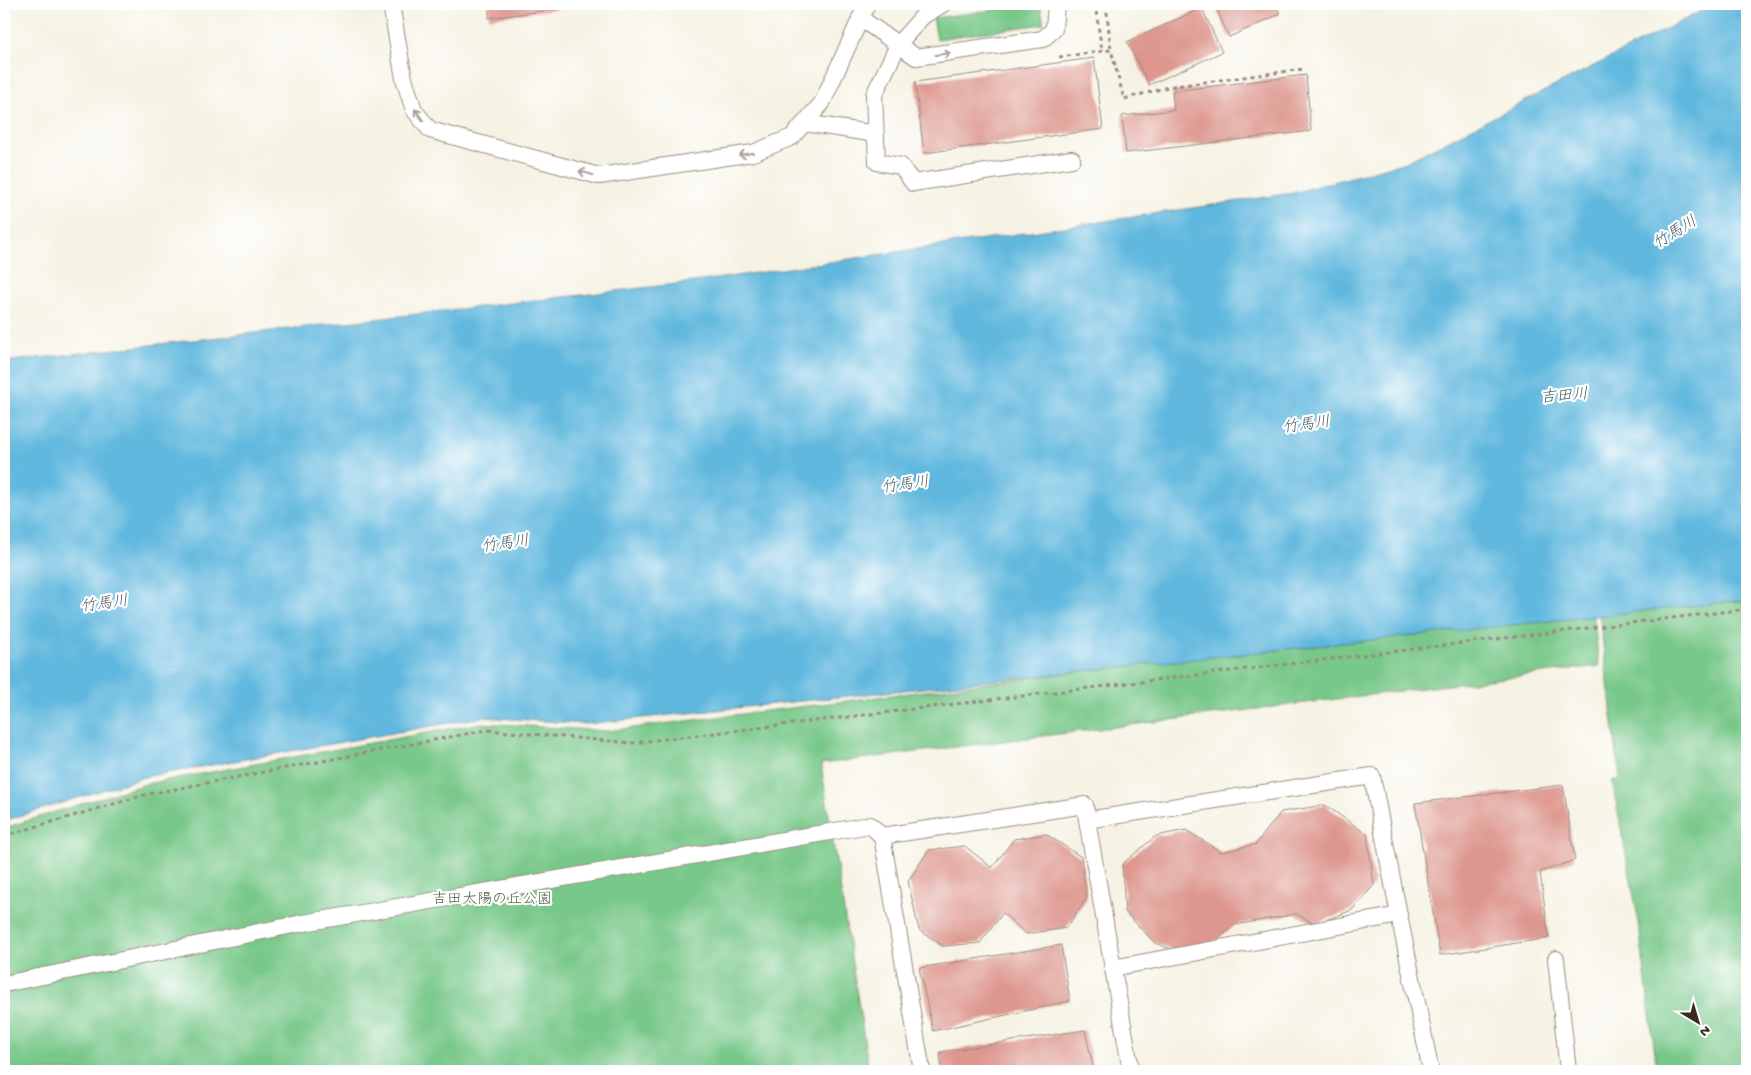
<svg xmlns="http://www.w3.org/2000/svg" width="1751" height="1075" font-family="'Gochi Hand','Klee One',sans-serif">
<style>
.green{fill:#78c889;stroke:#5a7954}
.water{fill:#61b8de;stroke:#4e717e}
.building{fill:#dd978e}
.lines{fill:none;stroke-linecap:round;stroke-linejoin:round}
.lane-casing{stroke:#988e80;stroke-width:18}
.path{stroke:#988e80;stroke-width:3;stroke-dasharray:4 4;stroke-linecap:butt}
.lane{stroke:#fff;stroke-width:16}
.oneway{stroke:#a79f9a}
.labels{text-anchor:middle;stroke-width:4.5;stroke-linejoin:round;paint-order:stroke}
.park-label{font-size:15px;fill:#506143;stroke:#fff}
.water-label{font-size:16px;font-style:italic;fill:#485c61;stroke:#fff}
</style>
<rect width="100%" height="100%" fill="#fff"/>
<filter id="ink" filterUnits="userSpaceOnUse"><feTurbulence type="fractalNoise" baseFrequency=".02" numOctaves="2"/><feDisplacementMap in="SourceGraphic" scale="10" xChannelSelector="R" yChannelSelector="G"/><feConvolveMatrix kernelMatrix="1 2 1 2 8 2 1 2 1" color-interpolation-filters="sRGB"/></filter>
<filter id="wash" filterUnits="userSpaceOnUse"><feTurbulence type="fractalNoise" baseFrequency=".0096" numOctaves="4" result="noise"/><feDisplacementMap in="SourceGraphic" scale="20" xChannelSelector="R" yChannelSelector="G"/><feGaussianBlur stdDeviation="1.12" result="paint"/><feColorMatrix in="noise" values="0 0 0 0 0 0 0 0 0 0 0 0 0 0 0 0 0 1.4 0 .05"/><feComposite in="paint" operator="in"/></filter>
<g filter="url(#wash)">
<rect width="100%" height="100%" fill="#f6f2e3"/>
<path class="green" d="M1040 4 1044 24 937 39 933 18Z
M1747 601V1071H1657L1638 918 1612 781 1620 779 1598 605Z
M1593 607 1599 666 821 764 869 1071H4V828L145 784 481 723 607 731Z"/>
<path class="water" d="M1715 4H1747V600L586 724 483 717 144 777 4 821V362L702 281 1293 193 1406 162Z"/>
<g id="blocks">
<path class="building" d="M489 4H588V5L489 18Z
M1214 4H1276L1280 14 1229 37Z
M1202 8 1222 52 1149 85 1127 42Z
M1094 58 1103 129 924 153 915 82Z
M1306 75 1311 131 1126 153 1122 116 1174 110 1172 91Z
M1563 785 1575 860 1540 872 1549 938 1440 955 1415 803Z
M1325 805 1367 834 1374 885 1352 910 1315 924 1296 914 1235 925 1213 943 1173 950 1155 943 1125 912 1122 864 1156 836 1186 830 1221 852 1256 844 1281 812Z
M1046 834 1081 857 1087 898 1066 928 1026 934 1003 913 980 943 943 946 919 930 908 881 929 850 965 846 992 868 1014 839Z
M1061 945 1070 1001 933 1031 919 968Z
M1085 1030 1094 1071H942L940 1052Z"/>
</g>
</g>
<g filter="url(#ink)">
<use href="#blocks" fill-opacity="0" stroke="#988e80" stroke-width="1"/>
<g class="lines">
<defs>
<path id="lane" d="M391 4 404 79 414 110 430 130 599 176 753 153 792 137 822 103 867 4
M943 4 923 16 899 43 874 95 877 162 901 166 913 183 1072 159
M860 18 916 57 1043 39 1054 29 1056 4
M805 123 876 134
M1556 959 1568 1071
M1112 968 1399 915 1431 1071
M4 984 298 924 870 825 882 836
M922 1071 882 836 1085 805 1087 820
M1131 1071 1087 820 1372 776 1399 915"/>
</defs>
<use href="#lane" class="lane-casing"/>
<path class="path" d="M1095 4 1102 51
M1106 4 1111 50
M1059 57 1111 50 1124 99 1168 87 1304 69
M4 836 148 794 487 730 631 743 1747 609"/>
<use href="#lane" class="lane"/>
</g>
<defs><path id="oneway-shaft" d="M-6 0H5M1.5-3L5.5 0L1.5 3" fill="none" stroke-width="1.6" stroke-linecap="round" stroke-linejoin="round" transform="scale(1.25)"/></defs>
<g class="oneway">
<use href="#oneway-shaft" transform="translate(943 54) rotate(-8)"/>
<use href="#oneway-shaft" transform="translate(419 115) rotate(-126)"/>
<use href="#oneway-shaft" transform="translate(746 154) rotate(170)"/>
<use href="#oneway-shaft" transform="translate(586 173) rotate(-165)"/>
</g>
</g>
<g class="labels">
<g class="park-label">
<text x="492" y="903">吉田太陽の丘公園</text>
</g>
<g class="water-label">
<text transform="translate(1674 231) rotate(-32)" y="6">竹馬川</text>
<text transform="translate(1564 394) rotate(-5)" y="6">吉田川</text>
<text transform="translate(1306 423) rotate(-8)" y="6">竹馬川</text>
<text transform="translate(905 483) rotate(-8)" y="6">竹馬川</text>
<text transform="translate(505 542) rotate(-8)" y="6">竹馬川</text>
<text transform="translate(104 602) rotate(-8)" y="6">竹馬川</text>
</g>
</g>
<rect width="1751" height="1075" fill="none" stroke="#fff" stroke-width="20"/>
<g transform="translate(1698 1022) rotate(142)" stroke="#ffffff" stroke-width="4" paint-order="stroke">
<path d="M0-4L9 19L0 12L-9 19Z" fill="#3b2a1e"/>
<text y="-8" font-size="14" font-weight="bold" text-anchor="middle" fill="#3b2a1e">N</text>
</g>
</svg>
